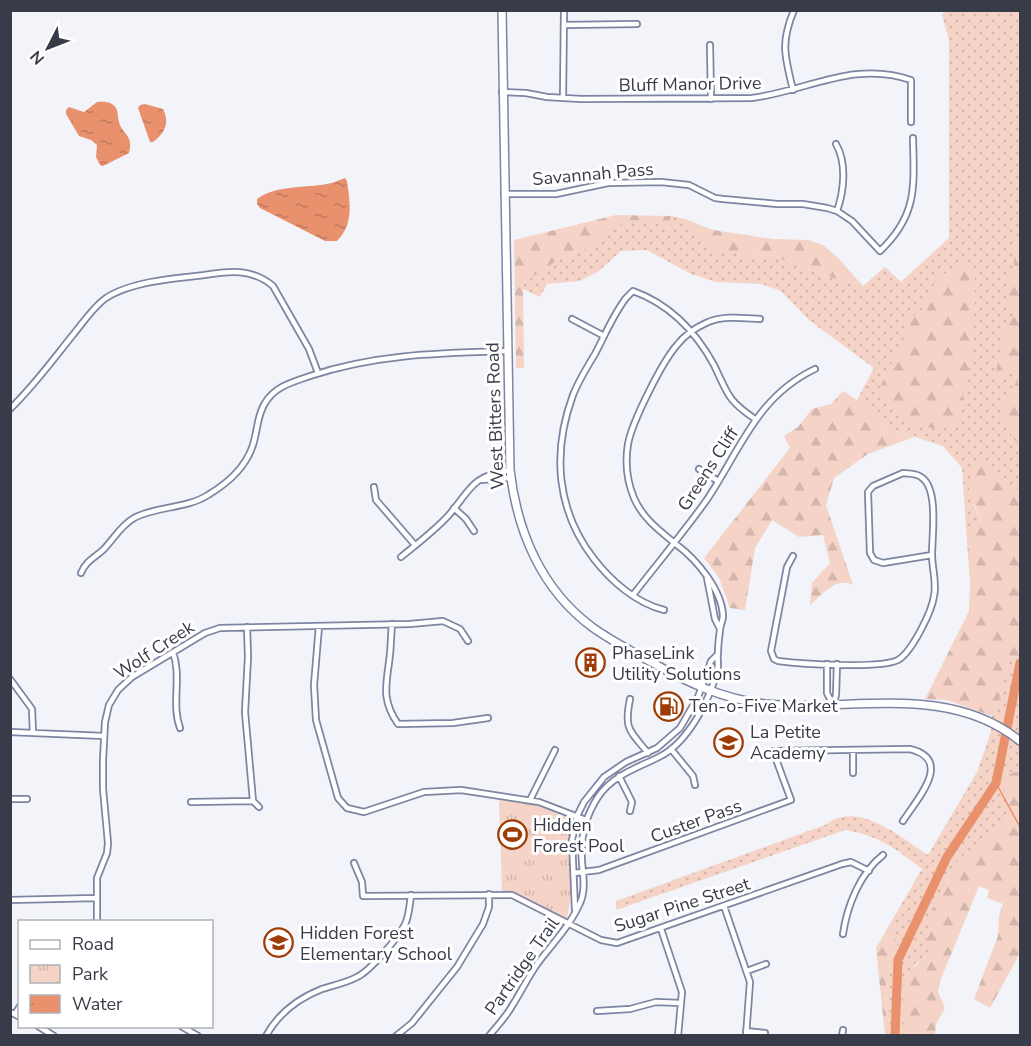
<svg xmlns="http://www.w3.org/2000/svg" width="1031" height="1046" font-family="'Nunito Sans',sans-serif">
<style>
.grass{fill:url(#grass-dots)}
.forest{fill:url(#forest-firs)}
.park{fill:url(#park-tufts)}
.water{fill:url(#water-ripples)}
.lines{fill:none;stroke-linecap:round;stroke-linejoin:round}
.stream{stroke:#e9916d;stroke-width:1.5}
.river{stroke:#e9916d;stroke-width:9}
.minor-casing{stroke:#7e85a3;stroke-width:8}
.secondary-casing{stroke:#7e85a3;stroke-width:10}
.minor{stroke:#fff;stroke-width:4.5}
.secondary{stroke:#fff;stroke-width:7}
.labels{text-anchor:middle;stroke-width:6;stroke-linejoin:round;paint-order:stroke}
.street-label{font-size:18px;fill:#383b48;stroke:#fff}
.poi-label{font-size:18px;fill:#383b48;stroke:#fff;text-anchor:start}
</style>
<defs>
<pattern id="grass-dots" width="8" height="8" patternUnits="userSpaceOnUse" patternTransform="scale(1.5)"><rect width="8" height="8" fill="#f5d3c6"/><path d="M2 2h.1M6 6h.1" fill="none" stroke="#d3b6ac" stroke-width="1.8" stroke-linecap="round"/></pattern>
<pattern id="forest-firs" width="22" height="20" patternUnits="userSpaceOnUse" patternTransform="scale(1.5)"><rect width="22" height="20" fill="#f5d3c6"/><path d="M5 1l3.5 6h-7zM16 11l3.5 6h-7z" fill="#d3b6ac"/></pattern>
<pattern id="park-tufts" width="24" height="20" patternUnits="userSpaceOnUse" patternTransform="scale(1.5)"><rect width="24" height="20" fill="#f5d3c6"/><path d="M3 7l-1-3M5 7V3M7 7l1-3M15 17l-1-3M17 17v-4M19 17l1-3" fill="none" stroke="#d3b6ac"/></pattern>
<pattern id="water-ripples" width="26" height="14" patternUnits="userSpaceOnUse" patternTransform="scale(1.5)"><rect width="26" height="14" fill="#e9916d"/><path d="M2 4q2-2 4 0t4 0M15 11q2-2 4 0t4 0" fill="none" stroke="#be785c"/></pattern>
</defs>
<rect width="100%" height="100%" fill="#f2f4fa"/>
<path class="grass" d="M945 11H1020V501L973 504 981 520 966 528 962 468 943 446 884 427 857 400 874 368 809 320 781 291 761 284 716 282 691 274 647 250 621 251 599 271 580 281 547 284 540 297 523 289V283L561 258 582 251 628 220 653 222 669 228 671 216 685 219V228L739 255 771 256 799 265 826 276 863 286 885 267 901 282 949 238V40L942 15Z
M1009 654 1012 661 1013 676 1020 683V770L1000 779 1010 799 1006 820 957 861 931 953 915 964 901 993 905 1035H887L886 971 899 953 891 922 922 869C898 850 876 834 845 830L616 910V901L825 825C858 799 900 837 928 855L977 772 990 735 992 716 998 705Z"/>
<path class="forest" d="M616 215 671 216 669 228 653 222 628 220 582 251 561 258 523 283 524 368H516L514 240Z
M1020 216V446C1012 438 997 416 1002 403 1006 395 1014 387 1018 379L1008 372 1001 379 996 373 1004 330 1016 312 1008 308V285L1014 266V250Z
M685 219 713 230 773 239 809 240 823 245 838 258 863 286 826 276 799 265 771 256 739 255 711 249 685 228Z
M962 266H970L975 277 974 342 968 376 956 424C926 436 894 418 877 393L907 332 905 320 922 311 937 277Z
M843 391 857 400 884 427 914 437 868 454 834 478 826 505 853 585C836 576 822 595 810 605L812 583 830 563 823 535 799 537 772 520 755 548 745 610 730 608 719 578 704 558 790 448 784 436 798 427 812 409 831 404Z
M971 463 990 465 993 472 1009 480 1012 491 1020 487V683L1013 676 1012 661 1009 655 998 705 992 716 947 700 925 699 969 611 970 582 966 528 981 520 969 492Z
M1020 770V953L990 1008 974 999 998 936 999 915 1003 904 987 898 989 890 979 886 941 979 938 992 945 1008 936 1024 935 1035H905C901 994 893 979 931 953L926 937 937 899 957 861 1006 820 1010 799 999 779Z
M891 922 899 953 886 971 887 1035H885L876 948Z"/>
<path class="park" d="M499 800 532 803 571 819 568 852 572 890 567 918H564L524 897 502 892Z"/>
<path class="water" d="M97 102C101 102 107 101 112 104 119 108 117 115 119 122 121 130 126 132 129 139 131 144 130 148 129 153L103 166 100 165 96 157 97 145 91 140 79 136 66 114V110L69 107 84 112Z
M145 104 163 109C170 123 165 133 153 142H150L138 108 140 105Z
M345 178 347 181C350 203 354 224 337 241H325L260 208 257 204V199C276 185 305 188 327 184 333 183 339 180 345 178Z"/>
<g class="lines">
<path class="stream" d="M996 783 1020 827"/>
<path class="river" d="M895 1036 898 960 947 857 996 783 1020 663"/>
<defs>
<path id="minor" d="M564 25 637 24
M710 45 711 99
M793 90C785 56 780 44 794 10
M502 92 526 93 547 97 581 99 752 98C807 91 854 60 911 80V122
M563 98 564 10
M836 144C847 163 844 191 837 211
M504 194H556L608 183 661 182 689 185 715 198 723 199 777 204H803L827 208 837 211 852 221 880 251C918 215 914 186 913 138
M572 319 604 336
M10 409C33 387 52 361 72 336 83 323 93 307 106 298 130 282 175 278 204 275 229 271 252 268 273 286L309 349 318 373
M699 469 718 481
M903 473C909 474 916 473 921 477 939 488 932 535 932 555L883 563 874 560 870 553 868 492 873 486Z
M480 480 511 478
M374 487 376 500 415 545
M454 508 466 519 474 531
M793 556 787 567 771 651 774 659 778 661C801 664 880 669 898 660 912 652 932 611 934 596 937 583 932 568 932 555
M401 557C417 544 434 531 448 516 472 489 469 477 510 470
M81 573C86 561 94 558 103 550 114 539 120 526 134 518 156 506 186 509 208 495 230 482 250 464 255 437 258 425 258 414 265 403 275 386 293 382 310 376 375 354 440 353 508 351
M707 578 715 619 720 629
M633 595C657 564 683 533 706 501 740 451 756 397 815 369
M664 610C636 603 611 581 594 559 556 510 552 452 573 395 579 380 587 367 595 354 605 335 613 315 626 298L633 291C669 304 696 332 714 365 728 394 727 400 755 419
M392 624C391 634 391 644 390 654 387 683 380 698 398 724L453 723 488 718
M319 626 314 685 316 720 338 798 347 808 364 812 424 792 461 790 539 802 586 820
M247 627 248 657 245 712 253 801 259 807
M173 652C182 677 171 704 180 728
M827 664V693L833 705 836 695 837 664
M10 679 32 709 33 733
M630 699C624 729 629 730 648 753
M10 732 104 736
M671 749 693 776 695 785
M853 773V750
M619 776 632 802 630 811
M10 799H27
M530 800 555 750
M191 802 253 801
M354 863 362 882 363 896 512 895 601 940 617 943 842 864 851 862 869 871
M574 873 599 870 791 800 773 751 910 749C954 760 917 799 903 821
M10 900 96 898
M724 906 750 982 746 1036
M575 910 572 840 577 816 584 802 604 777 626 762 657 748 680 728 698 697 711 661 717 655
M97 922V878L107 853 108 843 103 789V760L105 722 109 705 118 690 132 677 205 633 220 628 410 624 443 621 460 629 468 641
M661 929 682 992 678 1036
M843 934C847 906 860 873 883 855
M747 971 766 964
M597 1011 630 1009 656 1002 681 1003
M10 1012 20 1017
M15 1014 20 1006
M38 1026 54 1036
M181 1026 198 1036
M746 1031 765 1033
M266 1036C278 1014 299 998 322 989 334 985 346 983 357 977 370 971 400 936 406 922 409 914 410 904 411 895
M396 1036 412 1023 457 967 483 924 489 907V894
M489 1036C497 1026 506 1017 512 1006 521 992 528 977 538 963 553 943 570 926 580 903 586 890 583 875 582 862 580 838 585 817 598 797 613 775 637 768 659 757 688 743 712 697 718 666 718 662 717 657 718 653 718 645 719 637 720 630 720 625 723 621 723 616 722 590 697 560 677 545 660 531 643 519 634 498 627 481 625 462 628 444 632 422 662 362 677 345 684 336 695 328 706 323 723 315 742 318 760 319
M842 1036 843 1030"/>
<path id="secondary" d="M502 10 510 470C517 531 541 589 592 627 610 640 631 651 651 662 687 682 722 699 765 704 851 712 947 682 1020 741"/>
</defs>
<use href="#minor" class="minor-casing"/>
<use href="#secondary" class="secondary-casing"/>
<use href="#minor" class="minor"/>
<use href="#secondary" class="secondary"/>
</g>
<defs>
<symbol id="building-ring" viewBox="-11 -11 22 22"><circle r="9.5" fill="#fff" stroke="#9f3b04" stroke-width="1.5"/><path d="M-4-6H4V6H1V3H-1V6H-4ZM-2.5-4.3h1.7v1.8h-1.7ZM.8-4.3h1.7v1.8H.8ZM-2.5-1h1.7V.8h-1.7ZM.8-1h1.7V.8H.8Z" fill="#9f3b04"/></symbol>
<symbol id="fuel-ring" viewBox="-11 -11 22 22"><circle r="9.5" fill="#fff" stroke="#9f3b04" stroke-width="1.5"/><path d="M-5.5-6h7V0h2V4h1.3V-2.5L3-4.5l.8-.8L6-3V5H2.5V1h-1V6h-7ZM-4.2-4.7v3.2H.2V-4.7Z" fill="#9f3b04"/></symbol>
<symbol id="school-ring" viewBox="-11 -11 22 22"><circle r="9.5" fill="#fff" stroke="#9f3b04" stroke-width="1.5"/><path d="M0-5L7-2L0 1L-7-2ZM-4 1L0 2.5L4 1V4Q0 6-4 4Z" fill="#9f3b04"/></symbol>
<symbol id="stadium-ring" viewBox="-11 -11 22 22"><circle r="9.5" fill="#fff" stroke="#9f3b04" stroke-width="1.5"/><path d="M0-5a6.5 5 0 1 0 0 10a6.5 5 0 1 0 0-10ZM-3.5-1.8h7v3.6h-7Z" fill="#9f3b04"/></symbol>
</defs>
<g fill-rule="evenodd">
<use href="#building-ring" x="574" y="646" width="33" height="33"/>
<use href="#fuel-ring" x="652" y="690" width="33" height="33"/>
<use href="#school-ring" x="712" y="726" width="33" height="33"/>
<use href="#stadium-ring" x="496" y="818" width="33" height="33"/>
<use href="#school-ring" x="262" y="926" width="33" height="33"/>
</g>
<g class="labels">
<g class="street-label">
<text transform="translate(690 84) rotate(-1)" y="6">Bluff Manor Drive</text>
<text transform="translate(593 174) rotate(-5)" y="6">Savannah Pass</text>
<text transform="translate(495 416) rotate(-92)" y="6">West Bitters Road</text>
<text transform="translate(708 469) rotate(-57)" y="6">Greens Cliff</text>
<text transform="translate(154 650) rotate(-33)" y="6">Wolf Creek</text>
<text transform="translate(696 821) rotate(-20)" y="6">Custer Pass</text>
<text transform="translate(682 905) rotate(-18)" y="6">Sugar Pine Street</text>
<text transform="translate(522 966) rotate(-55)" y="6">Partridge Trail</text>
</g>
<g class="poi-label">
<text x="612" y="659">PhaseLink<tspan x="612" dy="21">Utility Solutions</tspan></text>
<text x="689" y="712">Ten-o-Five Market</text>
<text x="750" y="738">La Petite<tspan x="750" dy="21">Academy</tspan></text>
<text x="533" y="831">Hidden<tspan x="533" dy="21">Forest Pool</tspan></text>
<text x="300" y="939">Hidden Forest<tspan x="300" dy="21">Elementary School</tspan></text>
</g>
</g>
<rect width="1031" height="1046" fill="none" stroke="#383b48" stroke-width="24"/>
<rect x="18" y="920" width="195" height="108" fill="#ffffff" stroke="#afb1b6" stroke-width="1.5"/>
<rect x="30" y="940" width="30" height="9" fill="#ffffff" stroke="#afb1b6" stroke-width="1.5"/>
<text x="72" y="950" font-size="18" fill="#383b48">Road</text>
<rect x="30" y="965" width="30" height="18" fill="url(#park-tufts)" stroke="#afb1b6" stroke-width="1.5"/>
<text x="72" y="980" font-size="18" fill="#383b48">Park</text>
<rect x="30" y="995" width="30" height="18" fill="url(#water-ripples)" stroke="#afb1b6" stroke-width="1.5"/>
<text x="72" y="1010" font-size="18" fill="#383b48">Water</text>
<g transform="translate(48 48) rotate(228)" stroke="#ffffff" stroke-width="4.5" paint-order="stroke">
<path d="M0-4.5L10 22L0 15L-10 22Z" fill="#383b48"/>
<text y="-9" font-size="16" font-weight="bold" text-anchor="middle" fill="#383b48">N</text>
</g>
</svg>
